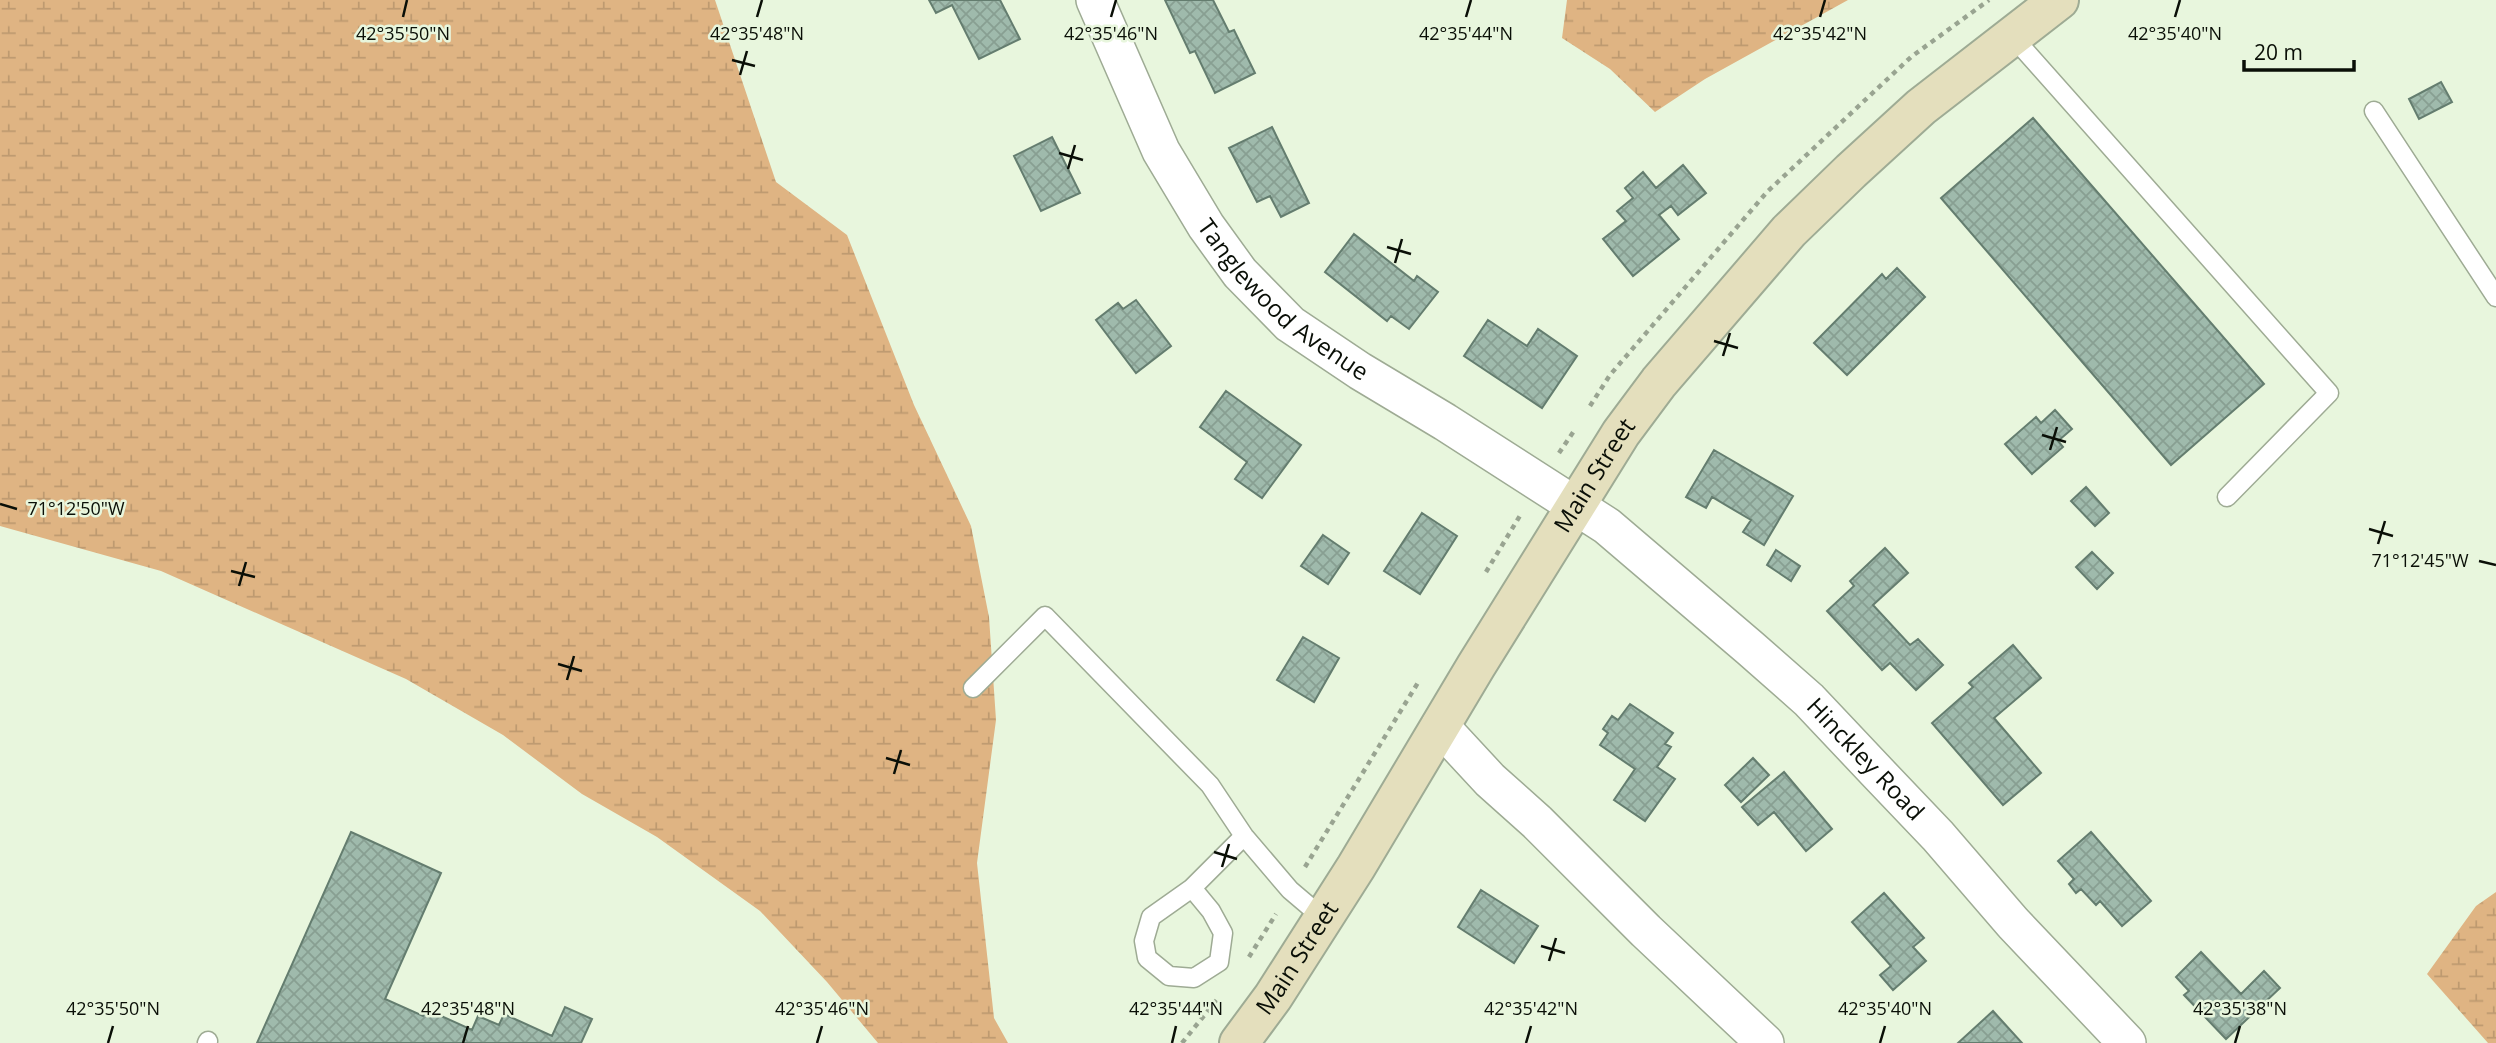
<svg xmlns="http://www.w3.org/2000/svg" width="2496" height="1043" font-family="'Open Sans',sans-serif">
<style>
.wetland{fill:url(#wetland-marsh)}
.building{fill:url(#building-cross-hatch);stroke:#647d6f;stroke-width:2}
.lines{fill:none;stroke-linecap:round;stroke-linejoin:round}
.service-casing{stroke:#9eab94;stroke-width:21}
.minor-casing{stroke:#9eab94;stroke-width:40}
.secondary-casing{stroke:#9eab94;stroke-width:42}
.path{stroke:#99a491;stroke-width:4.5;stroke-dasharray:5 5;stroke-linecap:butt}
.service{stroke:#fff;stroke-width:18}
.minor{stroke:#fff;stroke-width:37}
.secondary{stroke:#e4dfbd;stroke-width:38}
.ticks{fill:none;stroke:#0a0f07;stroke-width:2.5}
.labels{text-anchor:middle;stroke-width:5;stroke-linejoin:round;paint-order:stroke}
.street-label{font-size:24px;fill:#0a0f07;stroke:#e8f6dd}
.ticks-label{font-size:18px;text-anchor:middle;fill:#0a0f07;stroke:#e8f6dd;stroke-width:5;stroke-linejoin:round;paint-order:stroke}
</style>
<defs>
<pattern id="wetland-marsh" width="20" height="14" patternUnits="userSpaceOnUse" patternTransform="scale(1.75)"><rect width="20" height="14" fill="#dfb483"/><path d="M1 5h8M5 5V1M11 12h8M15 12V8" fill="none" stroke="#be9a70"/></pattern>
<pattern id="building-cross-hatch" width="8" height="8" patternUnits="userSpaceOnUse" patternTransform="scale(1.75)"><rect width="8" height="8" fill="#9fbaac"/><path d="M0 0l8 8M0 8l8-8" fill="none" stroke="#889f92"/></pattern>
</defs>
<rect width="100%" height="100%" fill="#e8f6dd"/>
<path class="wetland" d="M0 0H715L776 182 847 235 914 405 971 526 989 617 996 720 977 863 994 1018 1008 1043H878L827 982 760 911 657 837 582 794 503 735 406 679 161 571 0 526Z
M1567 0H1848L1705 79 1655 112 1610 69 1562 38Z
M2496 892V1043H2488L2427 974 2476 906Z"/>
<path class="building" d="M929 0H1000L1020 39 979 59 952 5 936 13Z
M1165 0H1213L1229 32 1234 30 1255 73 1215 93 1195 51 1190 53Z
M2441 82 2452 102 2419 119 2409 99Z
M2033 118 2264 384 2171 465 1941 198Z
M1272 127 1309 203 1281 217 1270 196 1257 202 1229 148Z
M1052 137 1080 193 1041 211 1014 156Z
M1683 165 1706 193 1678 215 1671 206 1659 215 1679 239 1633 276 1603 239 1626 221 1617 211 1633 198 1625 188 1643 172 1656 188Z
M1354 234 1414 281 1417 276 1438 292 1409 329 1391 316 1387 321 1325 272Z
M1897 268 1925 297 1847 375 1814 343 1882 274 1886 279Z
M1136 300 1171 346 1136 373 1096 320 1118 303 1123 309Z
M1488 320 1527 346 1538 329 1577 356 1542 408 1464 356Z
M1226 391 1301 445 1262 498 1235 479 1247 462 1200 427Z
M2055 410 2072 429 2058 441 2063 447 2032 474 2005 444 2036 417 2041 423Z
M1714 450 1793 496 1764 545 1743 532 1751 520 1712 497 1706 508 1686 497Z
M2086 487 2109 513 2095 526 2071 501Z
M1422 513 1457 536 1420 594 1384 571Z
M1323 535 1349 553 1328 584 1301 566Z
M1885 548 1908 573 1873 605 1910 645 1918 639 1943 665 1916 690 1890 663 1882 670 1827 611 1854 586 1850 581Z
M1776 550 1800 566 1791 581 1767 565Z
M2092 552 2113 573 2097 589 2076 567Z
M1303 637 1339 658 1314 702 1277 680Z
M2013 645 2041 678 1994 718 2041 773 2003 805 1932 723 1973 687 1969 683Z
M1630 704 1673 733 1665 744 1671 747 1657 767 1675 779 1645 821 1614 800 1635 769 1600 745 1608 733 1603 729 1612 716 1618 720Z
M1753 758 1769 775 1741 802 1725 785Z
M1784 772 1832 829 1806 851 1774 812 1758 825 1742 807Z
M351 832 441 873 385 999 423 1016 426 1009 472 1030 478 1016 499 1025 504 1014 552 1036 565 1007 592 1019 581 1043H257Z
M2091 832 2151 901 2122 926 2100 901 2096 905 2081 889 2076 893 2069 884 2074 879 2058 861Z
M1481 890 1538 926 1514 963 1458 927Z
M1884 893 1924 938 1913 947 1926 961 1893 990 1880 975 1891 966 1852 922Z
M2201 952 2241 994 2264 971 2280 988 2226 1039 2184 995 2189 991 2176 977Z
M1993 1011 2022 1043H1958Z"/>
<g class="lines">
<defs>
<path id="service" d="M2012 36 2329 393 2227 497
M2374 111 2496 297
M973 688 1045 616 1210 785 1244 836 1290 890 1323 918
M1192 888 1211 911 1223 933 1219 962 1194 978 1169 976 1147 958 1144 941 1151 917 1192 888 1244 836
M207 1043 208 1041"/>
<g id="minor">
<path id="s1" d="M1095 0 1161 151 1206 226 1240 273 1290 324 1360 371 1445 422 1607 526 1750 648 1809 700 1877 772 1938 836 2013 923 2127 1043"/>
<path d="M1440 726 1490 780 1537 822 1646 931 1765 1043"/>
</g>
<g id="secondary">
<path id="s2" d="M1239 1043 1273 997 1356 867 1476 666 1621 433 1659 382 1789 231 1851 171 1921 107 2059 0"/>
</g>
</defs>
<use href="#service" class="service-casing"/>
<use href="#minor" class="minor-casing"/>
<use href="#secondary" class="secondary-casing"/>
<path class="path" d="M1590 406 1610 375 1767 192 1911 57 1989 0
M1559 453 1574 431
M1486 572 1521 514
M1305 867 1419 681
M1249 957 1276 914
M1182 1043 1219 997"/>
<use href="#service" class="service"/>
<use href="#minor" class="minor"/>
<use href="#secondary" class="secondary"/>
</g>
<path class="ticks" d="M403 17 407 0M757 17 762 0M1111 17 1116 0M1466 17 1471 0M1820 17 1825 0M2175 17 2180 0M732 60 755 66M740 75 747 51M1059 153 1083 160M1068 169 1075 145M1387 247 1411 254M1395 263 1402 239M1714 341 1738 348M1723 356 1730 333M2042 435 2066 442M2050 450 2057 427M0 504 17 509M2369 529 2393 536M2378 544 2385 521M2479 561 2496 565M231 571 255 577M239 586 246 562M558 664 582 671M567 680 574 656M886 758 910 765M894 774 901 750M1214 852 1237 859M1222 867 1229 844M1541 946 1565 953M1549 961 1556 938M108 1043 113 1026M463 1043 468 1026M817 1043 822 1026M1172 1043 1176 1026M1526 1043 1531 1026M1880 1043 1885 1026M2235 1043 2240 1026"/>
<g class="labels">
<g class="street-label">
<text dy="8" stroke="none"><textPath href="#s1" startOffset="360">Tanglewood Avenue</textPath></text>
<text dy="8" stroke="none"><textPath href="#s2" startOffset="670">Main Street</textPath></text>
<text dy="8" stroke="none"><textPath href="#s1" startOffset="1106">Hinckley Road</textPath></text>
<text dy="8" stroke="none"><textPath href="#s2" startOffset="103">Main Street</textPath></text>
</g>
</g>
<g class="ticks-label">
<text x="403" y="40">42°35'50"N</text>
<text x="757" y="40">42°35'48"N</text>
<text x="1111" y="40">42°35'46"N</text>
<text x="1466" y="40">42°35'44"N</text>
<text x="1820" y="40">42°35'42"N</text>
<text x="2175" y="40">42°35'40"N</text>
<text x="76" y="515">71°12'50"W</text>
<text x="2420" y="567">71°12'45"W</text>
<text x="113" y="1015">42°35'50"N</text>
<text x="468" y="1015">42°35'48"N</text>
<text x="822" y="1015">42°35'46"N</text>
<text x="1176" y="1015">42°35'44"N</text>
<text x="1531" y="1015">42°35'42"N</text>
<text x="1885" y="1015">42°35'40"N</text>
<text x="2240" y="1015">42°35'38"N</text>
</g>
<path d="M2244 60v10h110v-10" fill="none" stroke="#0a0f07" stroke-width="3.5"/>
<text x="2254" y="60" font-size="21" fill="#0a0f07" stroke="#e8f6dd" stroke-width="5" paint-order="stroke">20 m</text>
</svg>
